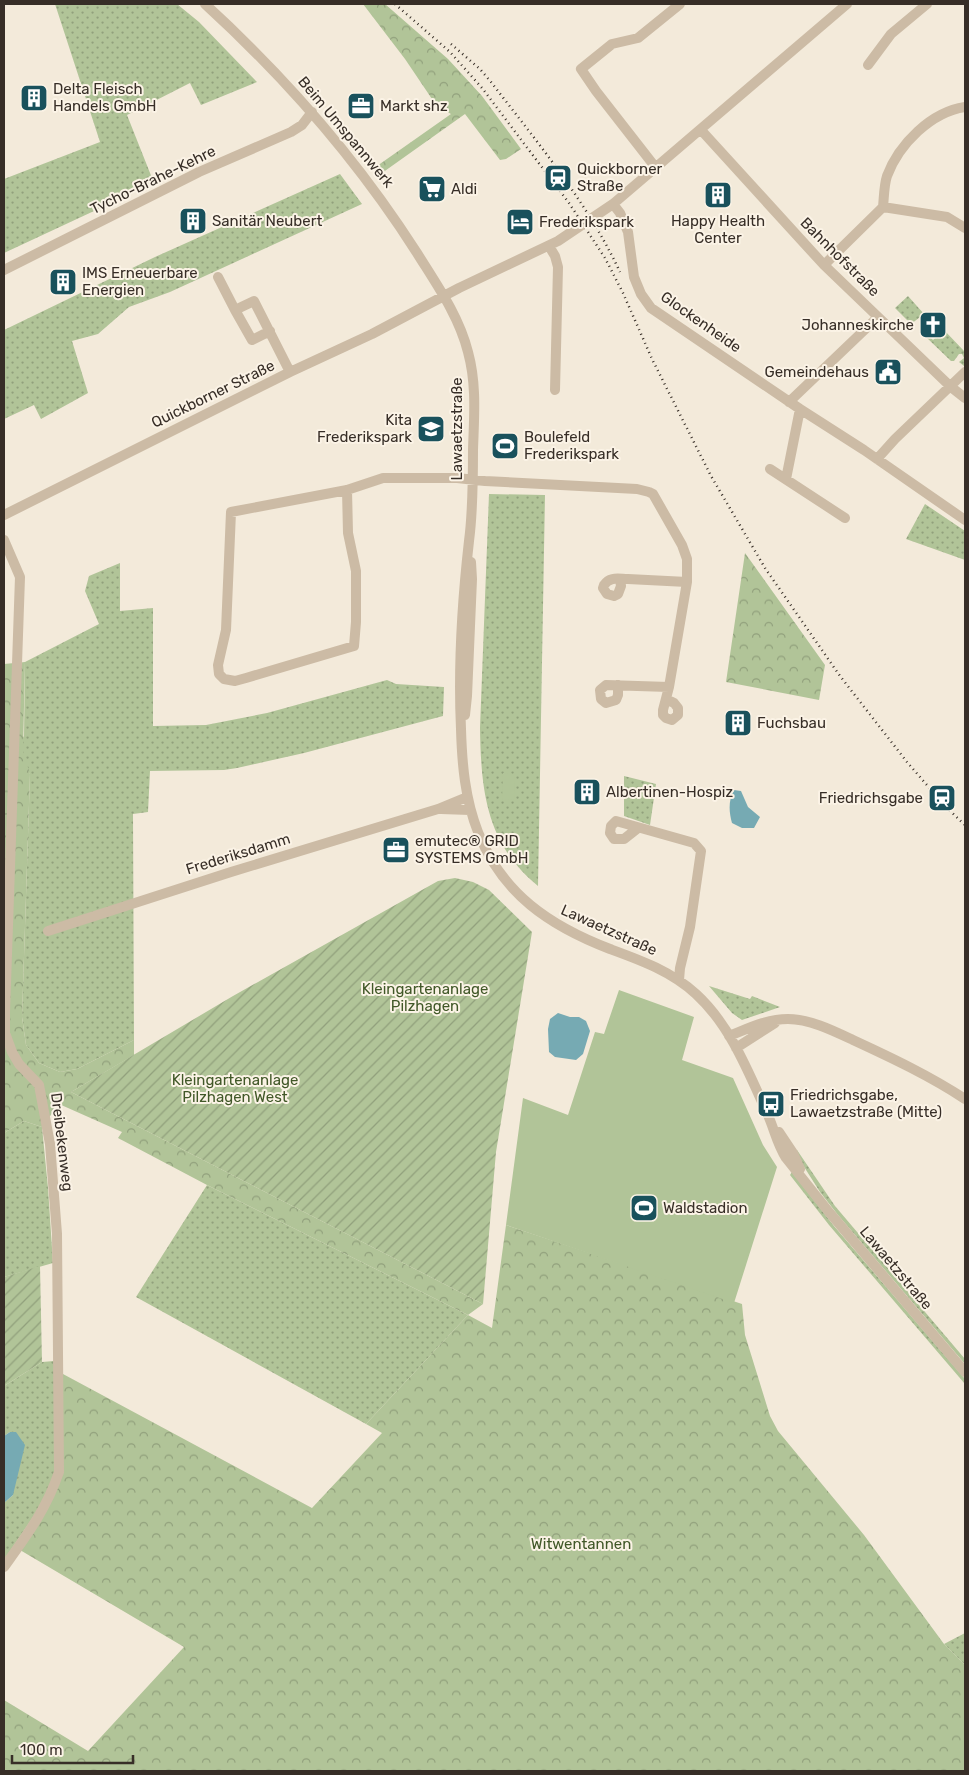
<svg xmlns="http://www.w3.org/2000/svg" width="969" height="1775" font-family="Rubik,sans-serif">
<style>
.grass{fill:url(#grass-dots)}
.forest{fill:url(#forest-crowns)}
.garden{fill:url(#garden-furrows)}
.pitch{fill:#b1c498}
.water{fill:#76aab3}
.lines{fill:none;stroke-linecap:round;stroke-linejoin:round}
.minor{stroke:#ccbba5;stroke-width:10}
.rail{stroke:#372e27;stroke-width:2.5;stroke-dasharray:1 4;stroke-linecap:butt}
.labels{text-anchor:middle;stroke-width:4;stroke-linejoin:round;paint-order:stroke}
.poi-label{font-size:15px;fill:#372e27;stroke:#fbf3e6;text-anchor:start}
.street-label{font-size:15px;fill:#372e27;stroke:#fbf3e6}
.park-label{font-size:15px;fill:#415828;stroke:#fbf3e6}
</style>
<defs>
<pattern id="grass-dots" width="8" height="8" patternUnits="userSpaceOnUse" patternTransform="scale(1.25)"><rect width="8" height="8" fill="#b1c498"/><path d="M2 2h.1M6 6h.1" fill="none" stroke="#91a07c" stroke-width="1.8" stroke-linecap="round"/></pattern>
<pattern id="forest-crowns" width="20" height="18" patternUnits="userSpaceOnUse" patternTransform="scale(1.25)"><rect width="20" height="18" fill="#b1c498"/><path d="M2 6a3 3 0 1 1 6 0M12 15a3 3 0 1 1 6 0" fill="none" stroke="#91a07c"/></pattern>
<pattern id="garden-furrows" width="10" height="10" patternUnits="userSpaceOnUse" patternTransform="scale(1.25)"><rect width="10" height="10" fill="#b1c498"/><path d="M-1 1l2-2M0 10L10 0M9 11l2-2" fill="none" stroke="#91a07c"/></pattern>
</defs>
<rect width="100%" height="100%" fill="#f3eada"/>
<path class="grass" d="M55 4H177L199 22 257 82 201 105 190 83 127 115 154 183 4 253V179L100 142Z
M340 174 362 204 170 292 129 307 98 334 72 341 88 393 41 419 34 405 4 419V330L155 257Z
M908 296 924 314 911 324 895 308Z
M944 330 965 352V365L964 366 959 362 964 358 962 354H959L954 361H951L927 338 929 336 933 340Z
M489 494 545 495 538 886C486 844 481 790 480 728Z
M925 504 965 531V560L906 539Z
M120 563V611L153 608V726L206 725 267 713 387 680 396 684 444 687 443 716 304 753 237 768 224 770 150 771 148 812 133 814 134 1040 77 1069 60 1072 39 1063 26 1045 22 1017 30 774 15 751 24 736 25 662 99 624 85 591 89 576Z
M624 776 656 784 650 825 624 816Z
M709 986 750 999 752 996 780 1007 742 1020 732 1013Z
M24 1121 42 1127 48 1188 53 1263 4 1277V1133Z
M797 1150 835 1206 965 1359V1364L838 1215 820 1192 794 1151Z
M792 1172 834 1226 965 1379V1384L829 1225 790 1175Z
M207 1185 468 1315 366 1424 136 1297Z
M54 1361 56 1471 48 1495 4 1560V1503L13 1495 10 1432 4 1436V1386L42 1362Z
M965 1633V1665L944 1644Z"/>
<path class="forest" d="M363 4H385L448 59 482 96 521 149 506 159 500 160 465 114 382 173 377 166 451 114 439 107 432 99 405 59Z
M745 553 825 665 819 700 726 682Z
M25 662 23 751 30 774 22 1017 26 1045 39 1063 60 1072 77 1069 134 1040V1055L71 1092 483 1304 468 1315 492 1328 506 1225 742 1304 745 1335 770 1416 778 1431 864 1535 944 1644 965 1665V1771H4V1700L88 1751 184 1647 20 1550 63 1472V1374L312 1508 382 1433 366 1424 468 1315 207 1185 118 1138 122 1132 59 1104 42 1127 24 1121 4 1133V664Z"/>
<path class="garden" d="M455 878 473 882 489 890 532 932 496 1152 483 1304 71 1092 233 996 438 881Z
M40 1266 42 1362 4 1386V1277Z"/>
<path class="pitch" d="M503 773 515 774 514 800 502 799Z
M619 990 694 1017 682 1060 733 1078 763 1145 777 1167 734 1303 506 1225 523 1098 568 1115 595 1032 604 1034Z"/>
<path class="water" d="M734 790 741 791 748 807 760 817 754 828H742L732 823C729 812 728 801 734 790Z
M558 1013 570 1017H579L586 1021 590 1031 583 1054 576 1060 555 1057 549 1052 548 1029 550 1019Z
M10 1432H16L25 1445 13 1495 4 1503V1436Z"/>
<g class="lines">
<path class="minor" d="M205 4C287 79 357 159 417 253 437 285 459 316 468 352 477 385 474 417 473 450 473 480 473 511 469 541 462 603 458 666 461 729 462 764 465 799 478 832 502 894 550 926 610 949 640 960 671 971 696 994 730 1025 748 1071 767 1113 774 1128 777 1144 786 1158L829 1212 965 1372
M868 65 891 34 927 4
M701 130 824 265 951 387 965 398
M656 168 596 91 581 69 612 44 638 38 680 4
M613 204 620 213 628 232 634 277 641 294 651 308 800 409 864 450 965 520
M883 207C884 197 884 185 887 176 899 144 931 112 965 107
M549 246 555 256 558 267 555 390
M824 265 883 207 947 217 965 228
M4 270 199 172 291 132 302 125 312 112
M218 277 235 310 254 301 290 372
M235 310 252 340 270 331
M789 402 878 317
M877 459 895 439 965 372
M770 469 845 518
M786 479 800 409
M347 490 348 533 356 571V622L354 646 246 678 235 681 224 679 219 674 218 665 226 630 231 512 347 490 383 478H457L485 481 637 489 649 492 653 494 682 545 687 559V582L669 687 663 710V715L666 718 672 720 678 715V708L674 703 666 699
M4 515 290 372 372 334 459 288 558 241 613 204 847 4
M4 540 20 577 5 1012V1033L12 1052 19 1064 39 1085 50 1144 57 1234 59 1472C46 1510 27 1535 4 1567
M620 579 621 586 618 594 614 596 607 594 603 588 604 585C610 576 619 579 628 579L687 582
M618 685V695L616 700 606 703 601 699 600 690 606 685 669 687
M465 715 467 696 472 579 471 562
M441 809 470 810
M638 828 624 839H614L610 833 611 826 616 821 694 843 701 851 690 927 680 968 679 980
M48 931 231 872 438 809 467 797
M729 1036C749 1028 767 1019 788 1019 810 1019 834 1031 853 1040 892 1058 930 1076 965 1099
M736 1048 775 1023
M779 1132 793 1153 800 1169"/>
<path class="rail" d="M395 4 450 52 482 88 569 203 605 258 623 293 652 359 711 476 765 568 840 676 907 762 946 807 965 825
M451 44 480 69 491 82C538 143 587 202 620 272"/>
</g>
<defs>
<symbol id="building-square" viewBox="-11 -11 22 22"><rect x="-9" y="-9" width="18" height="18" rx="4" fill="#19515c" stroke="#fbf3e6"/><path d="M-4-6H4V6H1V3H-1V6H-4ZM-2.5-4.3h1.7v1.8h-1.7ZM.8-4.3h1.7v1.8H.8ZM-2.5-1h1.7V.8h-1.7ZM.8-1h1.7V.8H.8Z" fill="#fff"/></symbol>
<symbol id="office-square" viewBox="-11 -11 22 22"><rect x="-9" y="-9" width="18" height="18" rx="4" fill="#19515c" stroke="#fbf3e6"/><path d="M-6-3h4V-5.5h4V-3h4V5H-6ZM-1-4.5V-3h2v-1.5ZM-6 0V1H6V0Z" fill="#fff"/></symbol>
<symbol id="station-square" viewBox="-11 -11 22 22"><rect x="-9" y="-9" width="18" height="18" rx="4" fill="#19515c" stroke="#fbf3e6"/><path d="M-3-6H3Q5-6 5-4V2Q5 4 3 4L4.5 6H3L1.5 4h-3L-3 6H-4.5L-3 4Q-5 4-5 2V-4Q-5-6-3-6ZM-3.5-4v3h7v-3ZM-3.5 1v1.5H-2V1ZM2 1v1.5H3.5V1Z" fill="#fff"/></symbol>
<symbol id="supermarket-square" viewBox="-11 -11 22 22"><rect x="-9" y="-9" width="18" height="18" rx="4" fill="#19515c" stroke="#fbf3e6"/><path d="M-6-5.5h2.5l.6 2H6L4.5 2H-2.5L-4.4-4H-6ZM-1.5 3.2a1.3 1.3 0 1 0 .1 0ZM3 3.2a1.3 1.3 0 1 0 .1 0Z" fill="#fff"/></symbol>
<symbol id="hotel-square" viewBox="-11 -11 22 22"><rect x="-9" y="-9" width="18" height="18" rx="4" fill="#19515c" stroke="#fbf3e6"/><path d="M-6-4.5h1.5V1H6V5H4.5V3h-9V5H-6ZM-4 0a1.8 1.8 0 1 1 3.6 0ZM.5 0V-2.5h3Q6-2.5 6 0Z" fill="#fff"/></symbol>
<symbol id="church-square" viewBox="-11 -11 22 22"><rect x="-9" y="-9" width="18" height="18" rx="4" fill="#19515c" stroke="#fbf3e6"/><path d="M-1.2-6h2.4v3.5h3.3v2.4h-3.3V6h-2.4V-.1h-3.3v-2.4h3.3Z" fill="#fff"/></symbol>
<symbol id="civic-square" viewBox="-11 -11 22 22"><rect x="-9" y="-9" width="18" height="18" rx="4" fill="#19515c" stroke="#fbf3e6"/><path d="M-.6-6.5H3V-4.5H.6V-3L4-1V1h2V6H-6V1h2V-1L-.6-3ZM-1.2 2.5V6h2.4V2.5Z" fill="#fff"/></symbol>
<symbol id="school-square" viewBox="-11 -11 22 22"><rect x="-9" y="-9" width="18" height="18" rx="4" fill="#19515c" stroke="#fbf3e6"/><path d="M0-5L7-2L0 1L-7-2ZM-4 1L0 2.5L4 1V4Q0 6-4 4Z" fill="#fff"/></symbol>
<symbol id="stadium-square" viewBox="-11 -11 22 22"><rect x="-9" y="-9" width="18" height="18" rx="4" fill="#19515c" stroke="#fbf3e6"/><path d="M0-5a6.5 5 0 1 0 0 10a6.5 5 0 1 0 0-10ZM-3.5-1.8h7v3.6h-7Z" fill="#fff"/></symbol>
<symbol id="bus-square" viewBox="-11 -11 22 22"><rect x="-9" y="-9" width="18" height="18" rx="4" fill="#19515c" stroke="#fbf3e6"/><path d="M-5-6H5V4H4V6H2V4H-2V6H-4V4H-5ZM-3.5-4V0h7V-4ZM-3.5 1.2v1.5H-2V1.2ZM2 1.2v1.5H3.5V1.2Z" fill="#fff"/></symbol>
</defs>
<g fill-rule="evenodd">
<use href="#building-square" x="18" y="82" width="32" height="32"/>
<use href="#office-square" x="345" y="90" width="32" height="32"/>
<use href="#station-square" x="542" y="162" width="32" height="32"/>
<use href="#supermarket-square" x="416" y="173" width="32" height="32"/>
<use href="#building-square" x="702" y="179" width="32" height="32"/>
<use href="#building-square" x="177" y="205" width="32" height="32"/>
<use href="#hotel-square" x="504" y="206" width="32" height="32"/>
<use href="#building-square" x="47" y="266" width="32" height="32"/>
<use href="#church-square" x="917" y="309" width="32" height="32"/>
<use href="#civic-square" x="872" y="356" width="32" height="32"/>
<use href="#school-square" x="415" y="413" width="32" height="32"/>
<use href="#stadium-square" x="489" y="430" width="32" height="32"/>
<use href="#building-square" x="722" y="707" width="32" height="32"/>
<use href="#building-square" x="571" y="776" width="32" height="32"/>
<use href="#station-square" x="926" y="782" width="32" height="32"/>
<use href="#office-square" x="380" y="834" width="32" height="32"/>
<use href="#bus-square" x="755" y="1088" width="32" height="32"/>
<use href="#stadium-square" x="628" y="1192" width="32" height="32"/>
</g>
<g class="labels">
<g class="poi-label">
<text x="53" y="94">Delta Fleisch<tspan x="53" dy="17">Handels GmbH</tspan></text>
<text x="380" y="111">Markt shz</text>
<text x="577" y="174">Quickborner<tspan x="577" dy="17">Straße</tspan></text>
<text x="451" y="194">Aldi</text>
<text x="212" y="226">Sanitär Neubert</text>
<text x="718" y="226" text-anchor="middle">Happy Health<tspan x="718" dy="17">Center</tspan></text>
<text x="539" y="227">Frederikspark</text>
<text x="82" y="278">IMS Erneuerbare<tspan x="82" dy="17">Energien</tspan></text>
<text x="914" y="330" text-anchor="end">Johanneskirche</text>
<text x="869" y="377" text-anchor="end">Gemeindehaus</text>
<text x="412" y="425" text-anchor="end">Kita<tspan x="412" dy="17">Frederikspark</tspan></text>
<text x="524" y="442">Boulefeld<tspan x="524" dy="17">Frederikspark</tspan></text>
<text x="757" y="728">Fuchsbau</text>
<text x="606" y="797">Albertinen-Hospiz</text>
<text x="923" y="803" text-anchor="end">Friedrichsgabe</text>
<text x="415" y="846">emutec® GRID<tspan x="415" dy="17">SYSTEMS GmbH</tspan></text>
<text x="790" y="1100">Friedrichsgabe,<tspan x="790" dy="17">Lawaetzstraße (Mitte)</tspan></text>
<text x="663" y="1213">Waldstadion</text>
</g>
<g class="street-label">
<text transform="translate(346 132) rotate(50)" y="5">Beim Umspannwerk</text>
<text transform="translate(153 180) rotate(-26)" y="5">Tycho-Brahe-Kehre</text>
<text transform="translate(840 257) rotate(45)" y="5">Bahnhofstraße</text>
<text transform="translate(701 322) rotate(35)" y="5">Glockenheide</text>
<text transform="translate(213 394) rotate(-26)" y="5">Quickborner Straße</text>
<text transform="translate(457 429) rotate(-90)" y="5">Lawaetzstraße</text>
<text transform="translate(238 854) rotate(-17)" y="5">Frederiksdamm</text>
<text transform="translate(609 930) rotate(24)" y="5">Lawaetzstraße</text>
<text transform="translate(62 1142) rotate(83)" y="5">Dreibekenweg</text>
<text transform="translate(896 1268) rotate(50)" y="5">Lawaetzstraße</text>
</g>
<g class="park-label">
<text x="425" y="994">Kleingartenanlage<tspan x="425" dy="17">Pilzhagen</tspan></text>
<text x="235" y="1085">Kleingartenanlage<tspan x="235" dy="17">Pilzhagen West</tspan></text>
<text x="581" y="1549">Witwentannen</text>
</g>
</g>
<rect width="969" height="1775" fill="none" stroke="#372e27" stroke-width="10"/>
<path d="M12 1755v8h121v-8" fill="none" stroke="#372e27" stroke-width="2.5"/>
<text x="20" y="1755" font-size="15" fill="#372e27" stroke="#fbf3e6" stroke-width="4" paint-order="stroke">100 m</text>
</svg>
